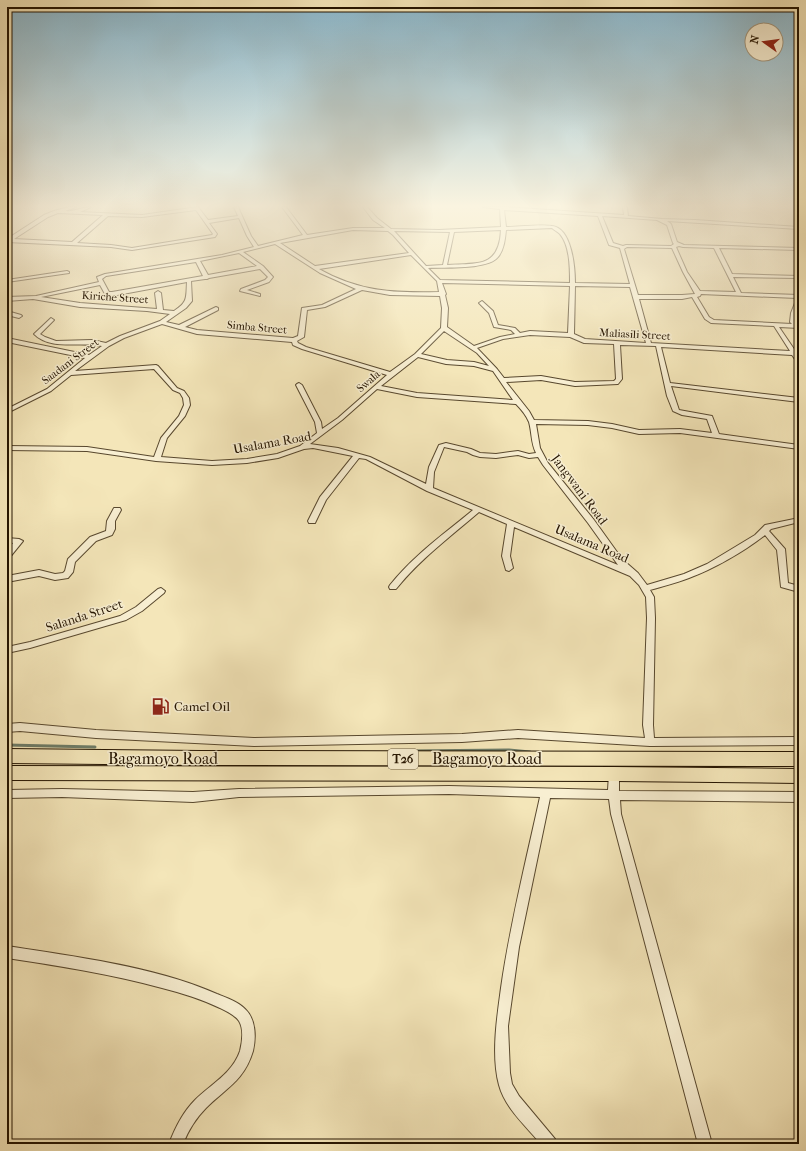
<svg xmlns="http://www.w3.org/2000/svg" width="806" height="1151" font-family="'IM FELL French Canon',serif">
<style>
.lines{fill:none;stroke-linecap:round;stroke-linejoin:round}
.stream{stroke:#6c7b67;stroke-width:3}
.minor-casing{stroke:#58482e;stroke-width:2}
.trunk-casing{stroke:#241400;stroke-width:2}
.minor{fill:#f8efd2;fill-rule:evenodd}
.trunk{fill:#f4e6b9;fill-rule:evenodd}
.labels{text-anchor:middle;stroke-width:3;stroke-linejoin:round;paint-order:stroke}
.far-street-label{font-size:11px;fill:#241400;stroke:#f8efd2}
.shield{fill:#f8efd2;stroke:#64563f;stroke-width:1}
.shield-label{font-size:12px;font-weight:bold;fill:#241400}
.street-label{font-size:13px;fill:#241400;stroke:#f8efd2}
.poi-label{font-size:13px;fill:#241400;stroke:#f8efd2;text-anchor:start}
.near-street-label{font-size:16px;fill:#241400;stroke:#f8efd2}
</style>
<rect width="100%" height="100%" fill="#f4e6b9"/>
<filter id="stains"><feTurbulence type="fractalNoise" baseFrequency=".005" numOctaves="4"/><feColorMatrix values="0 0 0 0 .2 0 0 0 0 .09 0 0 0 0 .02 0 0 0 .5 -.17"/></filter>
<radialGradient id="worn" r=".72"><stop offset=".6" stop-color="#630" stop-opacity="0"/><stop offset="1" stop-color="#630" stop-opacity=".3"/></radialGradient>
<g class="lines">
<path class="stream" d="M7 745 95 747
M407 751 509 750 530 752"/>
<defs>
<path id="minor" d="M69 207H76L65 211C75 212 82 207 91 207L80 212 142 215 198 207 208 220 238 216 234 207H238L251 236 258 246 303 235 282 207H286L307 235 353 228H385L373 220 363 207H367L377 218 391 229 439 230 501 227 500 209 483 207H506L624 215 623 207H627L628 216 662 219 695 220 799 227V229L667 221 671 224 677 242 684 245 799 248V250L719 248 732 274 799 276V278L733 277 741 293 799 295V306L796 322 799 324V328L779 327 796 352H799V363L797 362 792 355 661 347 670 383 799 398V402L671 386 679 410 712 416 719 434 799 445V449L680 433 639 434 612 428 588 425 536 424 540 448 548 463 594 520 622 559 638 573 647 585 684 574 707 564 755 535 765 525 799 518V522L771 529 769 531 785 549 788 583 799 586V592L781 587 777 550 765 535C745 551 712 570 689 578 676 583 663 586 650 590L654 597 655 618 653 725 654 738 799 737V745L650 746 518 738 462 742 254 746 96 738 20 731 7 732V724L20 723 96 730 254 738 462 734 518 730 645 738 643 725 647 618 646 597 639 585 630 576 514 527 510 556 513 568 509 571 506 570 502 556 507 524 479 512C450 537 420 559 396 589H390L389 587 390 585C414 555 444 534 473 510L427 491 366 459 359 458 326 500 315 523H309L308 521 320 497 353 456 313 448 304 449 278 458 247 463 212 465 156 461 87 451 7 450V446L87 447 154 457 161 438 179 416 184 405 183 398 180 393 173 390 154 369 71 375 51 391 7 413V409L47 389 85 358 7 342V338L89 355 102 346C80 341 51 351 34 334L51 318 54 320 40 334 45 337 56 341 92 340 106 343 120 336 160 321 170 314 147 311 80 307 33 299 7 301V297L36 296 99 282 97 277 105 274 222 255 254 247 247 236 239 218 209 223 217 234 215 237 132 250 111 247 7 242V239L44 215 54 211ZM196 210 213 234 212 235 132 248 111 245 77 243 108 216 142 217ZM504 210 598 216 609 245 620 248 630 284 575 283C575 268 572 228 552 226 540 224 519 227 506 227ZM58 213 103 215 72 242 14 239 48 217ZM602 216 657 220 667 225 673 243 674 244 671 246 626 245 623 246 613 243ZM552 228C554 230 558 232 560 234 570 246 570 268 570 283L440 280 428 268C445 267 488 270 498 257 504 250 505 239 506 230ZM353 230 388 231 393 235 409 253 315 266 280 243ZM501 230C499 268 478 263 447 265L454 232ZM394 231 450 232 443 265 426 266ZM275 244 320 273 356 289 322 305 302 308 298 336 293 338 197 330 185 327 218 310V308L216 307 179 325 166 322 186 308 192 301 191 281 205 279H207L209 278 260 269 268 277 265 280 241 289 240 291 260 296V294L247 290 269 282 273 277 263 266 243 252ZM679 246 683 247 714 248 736 292 700 291 687 272 676 247ZM627 247 672 248 683 272 695 294 682 295H638L624 249ZM239 253 257 266 208 275 200 261ZM411 255 437 281 439 292C394 293 360 292 319 269ZM196 262 203 276 112 292H109L102 279 106 276ZM187 282C186 298 188 302 174 311L163 310 161 293 158 291 155 293 157 309 80 303 41 297 100 285 105 294 112 296ZM442 283 570 286 568 333 530 331 520 333 515 328 498 325 493 311 482 301 479 303 489 313 494 327 511 330 515 334 500 337 474 346 447 327 448 308 445 295 446 294ZM575 286 630 287 646 343 585 339 574 334ZM362 290 390 295 440 296 442 308 441 328 415 354 390 372 306 347 298 343 297 341 304 337 307 310 325 307ZM701 294 797 298 791 313 790 322 792 324 714 320 709 317 697 297 700 296ZM692 297 705 319 711 323 774 326 790 351 651 343 639 299H682ZM162 324 197 334 292 342 293 345 302 349 387 375 338 418 322 429 321 422 302 385 299 383 297 384 296 385 315 422 317 433 300 446 277 454 247 459 212 461 161 457 167 438 185 416 190 405 189 398 184 391 177 388 158 366 156 365 75 371 109 346 124 338ZM444 331 477 353 489 366 474 362 447 360 421 354ZM530 335 570 337 584 343 614 344 616 379 614 381 575 382 541 376 504 378 497 369 477 348 503 339ZM620 345 656 346 667 396 673 411 682 415 707 419 712 433 680 429 639 430 612 424 588 421 534 420 529 411 506 382 541 380 575 386 618 384 622 379ZM418 357 446 364 474 366 493 371 513 400 417 393 381 386ZM377 389 417 397 516 404C521 409 526 415 529 422 532 433 531 443 536 453L529 454 518 451 496 454 480 453 471 449 446 443 439 445 429 467 426 484 370 457 338 448 310 444 342 420ZM444 447 467 452 473 455 480 457 496 458 518 455 529 458 538 457 543 465 588 523 618 565 433 488 434 472Z
M67 271 69 272V273L7 282V280Z
M7 311 21 315 22 316 19 318 7 315Z
M114 508H120L121 510 115 521V529L112 535 96 541 75 562 73 572 68 578 55 580 39 576 7 582V576L39 570 55 574 63 573 65 571 68 559 90 537 106 531 107 521Z
M7 538 19 539 23 541 10 557 7 558V550L13 543 7 542Z
M161 588 165 591 164 593 142 611 126 620 30 648 7 653V647L30 642 120 616 136 607 158 589Z
M614 770 618 771 619 774V791L799 792V802L620 800 621 814 712 1144H698L611 814 609 799 550 798 519 947 508 1026 510 1073 512 1084 519 1096 555 1139 557 1144H541C526 1126 505 1108 499 1085 491 1056 497 1017 501 988 510 924 526 861 540 797L449 794 239 797 193 802 62 797 7 798V790L62 789 193 792 239 789 449 786 608 790 609 774 610 771Z
M7 946C76 957 153 966 217 994 227 998 239 1002 246 1010 256 1020 256 1038 253 1051 244 1081 226 1088 206 1108 196 1118 188 1131 183 1144H169C175 1128 183 1112 195 1100 211 1084 232 1074 240 1051 242 1043 244 1029 239 1021 235 1015 226 1011 220 1008 201 999 182 993 162 988 111 974 59 966 7 958Z"/>
<path id="trunk" d="M7 749 201 751 799 752V766L201 765 7 763Z
M7 766 614 767 799 769V783L614 781 7 780Z"/>
</defs>
<use href="#minor" class="minor-casing"/>
<use href="#trunk" class="trunk-casing"/>
<use href="#minor" class="minor"/>
<use href="#trunk" class="trunk"/>
</g>
<linearGradient id="sky" x2="0" y2="1"><stop stop-color="#89b9d0"/><stop offset="0.56" stop-color="#faf4e0"/><stop offset="1" stop-color="#faf4e0" stop-opacity="0"/></linearGradient>
<rect width="806" height="368" fill="url(#sky)"/>
<defs>
<symbol id="fuel-bare" viewBox="-9 -9 18 18"><path d="M-5.5-6h7V0h2V4h1.3V-2.5L3-4.5l.8-.8L6-3V5H2.5V1h-1V6h-7ZM-4.2-4.7v3.2H.2V-4.7Z" fill="#8f2418" stroke="#f8efd2" stroke-width="2.5" paint-order="stroke"/></symbol>
</defs>
<g fill-rule="evenodd">
<use href="#fuel-bare" x="148" y="694" width="25" height="25"/>
</g>
<g class="labels">
<g class="far-street-label">
<text transform="translate(115 297) rotate(4)" y="4">Kiriche Street</text>
<text transform="translate(257 327) rotate(5)" y="4">Simba Street</text>
<text transform="translate(635 334) rotate(3)" y="4">Maliasili Street</text>
<text transform="translate(70 361) rotate(-37)" y="4">Saadani Street</text>
<text transform="translate(368 381) rotate(-41)" y="4">Swala</text>
</g>
<rect class="shield" x="388" y="749" width="30" height="20" rx="3"/>
<g class="shield-label">
<text x="403" y="763">T26</text>
</g>
<g class="street-label">
<text transform="translate(272 442) rotate(-10)" y="5">Usalama Road</text>
<text transform="translate(580 489) rotate(53)" y="5">Jangwani Road</text>
<text transform="translate(592 543) rotate(23)" y="5">Usalama Road</text>
<text transform="translate(84 615) rotate(-18)" y="5">Salanda Street</text>
</g>
<g class="poi-label">
<text x="174" y="711">Camel Oil</text>
</g>
<g class="near-street-label">
<text x="163" y="764">Bagamoyo Road</text>
<text x="487" y="764">Bagamoyo Road</text>
</g>
</g>
<rect width="806" height="1151" fill="none" stroke="#f4e6b9" stroke-width="24"/>
<rect x="8" y="8" width="790" height="1135" fill="none" stroke="#241400" stroke-width="2"/>
<rect x="12" y="12" width="782" height="1127" fill="none" stroke="#241400"/>
<g transform="translate(764 42) rotate(284)"><circle r="19" fill="#f8efd2" stroke="#a3977e"/>
<path d="M0-3L7 15L0 10L-7 15Z" fill="#8f2418"/>
<text y="-6" font-size="11" font-weight="bold" text-anchor="middle" fill="#241400">N</text>
</g>
<rect width="100%" height="100%" filter="url(#stains)"/>
<rect width="100%" height="100%" fill="url(#worn)"/>
</svg>
